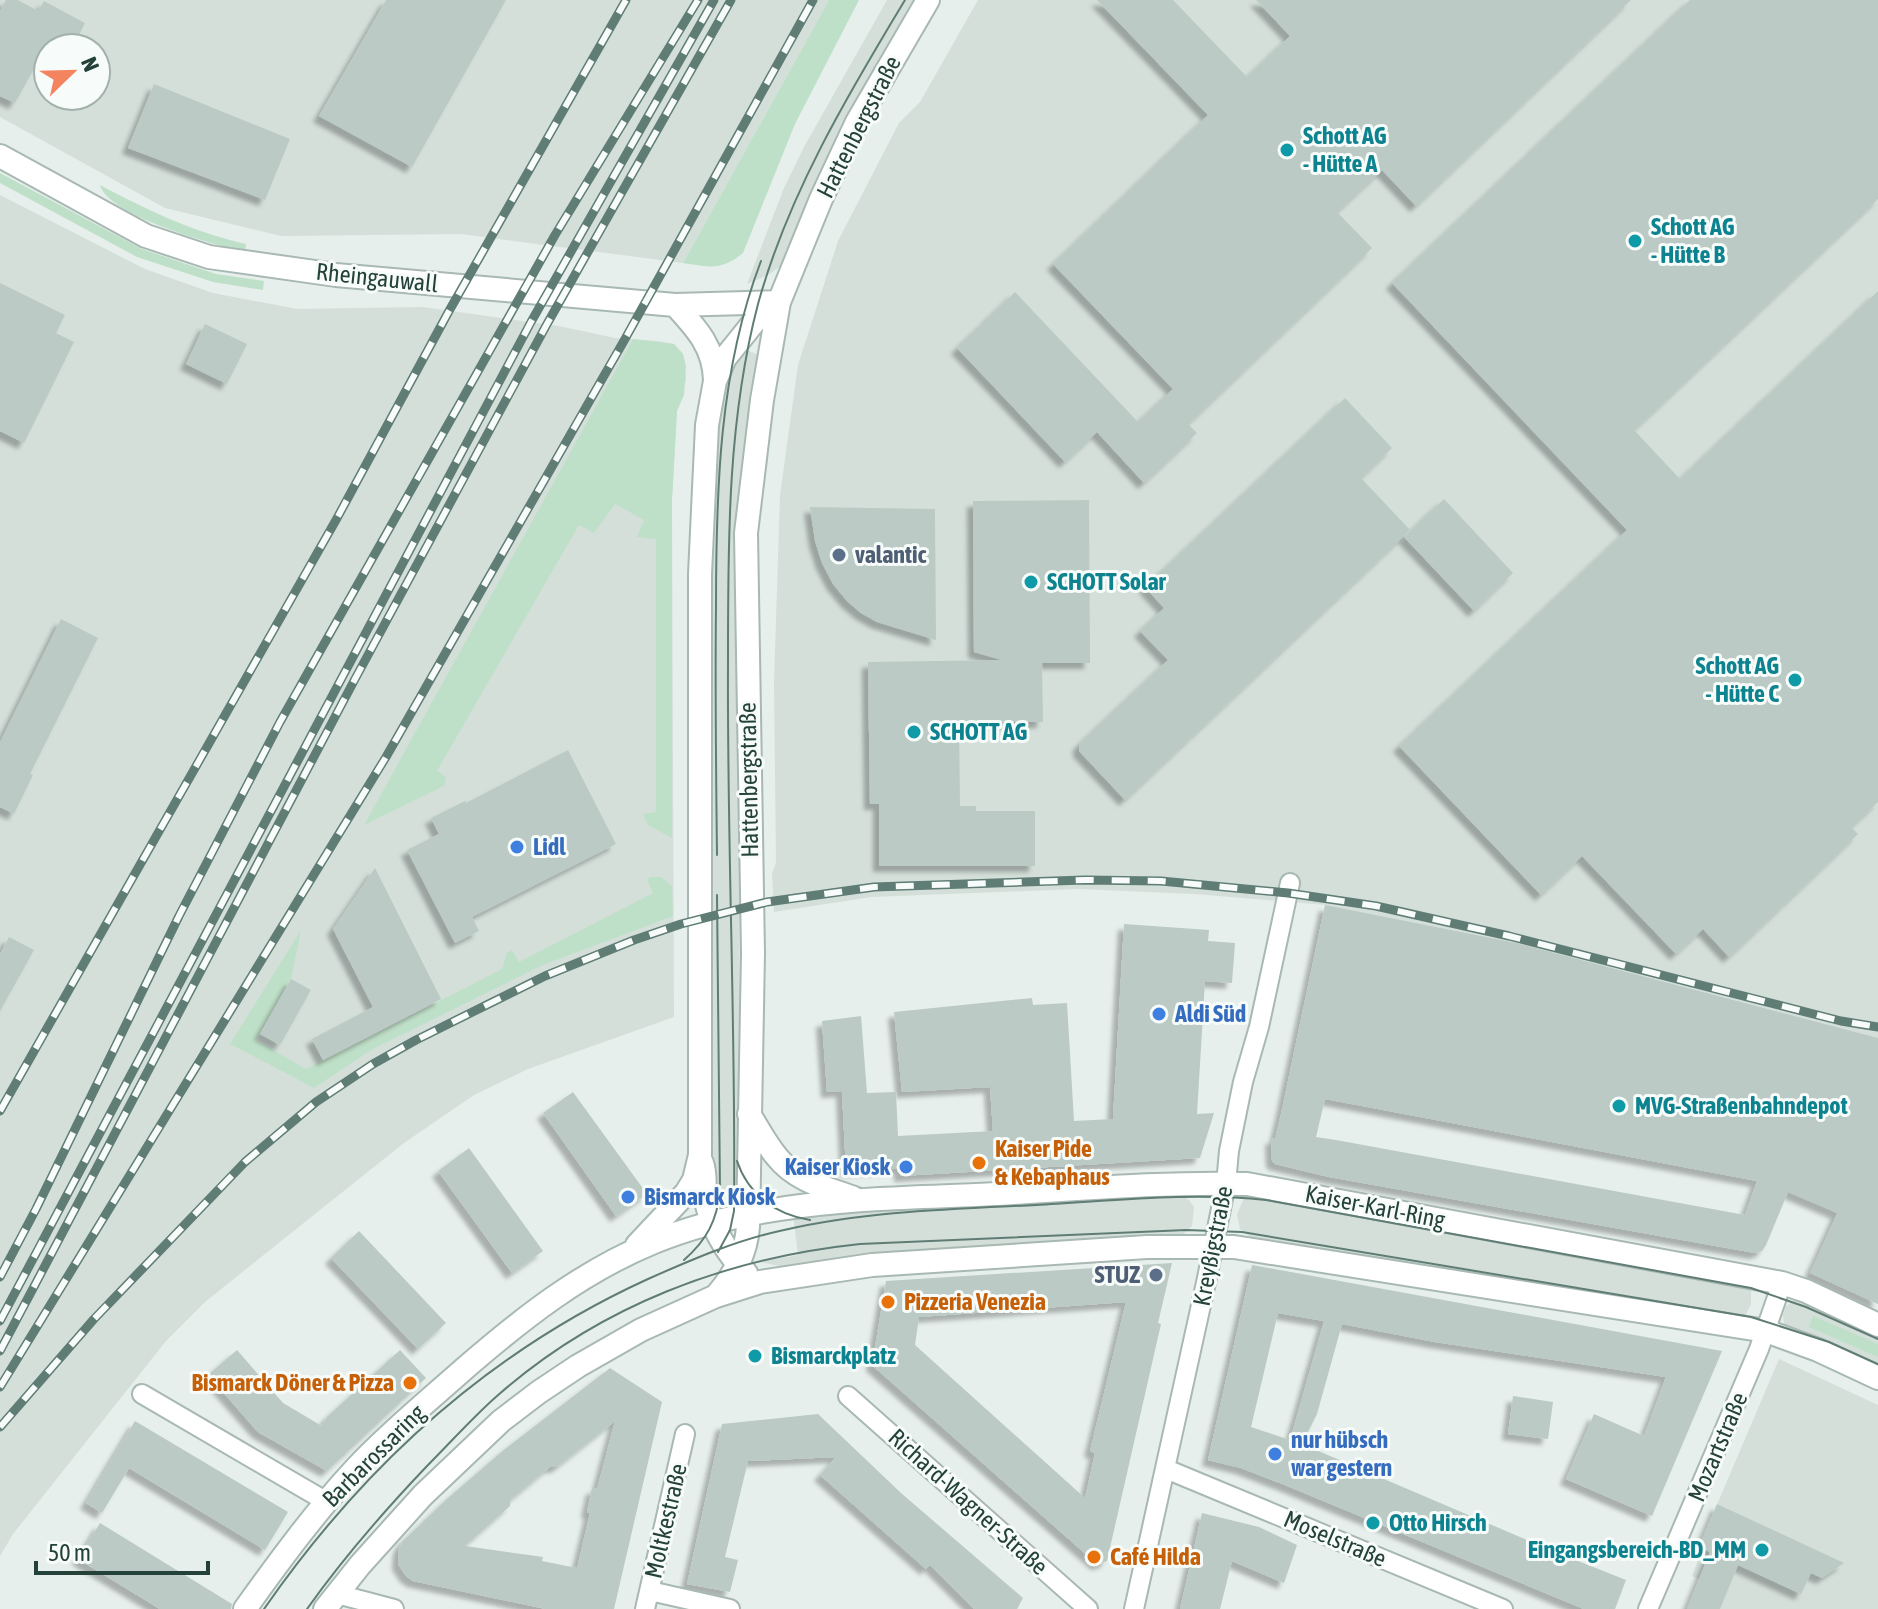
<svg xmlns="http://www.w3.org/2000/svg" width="1878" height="1609" font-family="'Asap Condensed',sans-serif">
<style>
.built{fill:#d4dfda;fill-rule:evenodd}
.green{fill:#bfe0c8}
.building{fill:#bbcac4;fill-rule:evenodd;filter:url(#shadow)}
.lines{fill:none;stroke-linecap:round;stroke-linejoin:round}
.minor-casing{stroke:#a8b8b2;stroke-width:22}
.tertiary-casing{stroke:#a8b8b2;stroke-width:26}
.minor{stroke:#fff;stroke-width:18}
.tertiary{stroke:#fff;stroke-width:22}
.tram{stroke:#5f7d75;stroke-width:2}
.rail-casing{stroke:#5f7d75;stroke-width:9}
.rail{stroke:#f7fbf9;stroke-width:6;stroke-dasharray:18;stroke-linecap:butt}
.culture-dot{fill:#0f9aa8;stroke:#f7fbf9;stroke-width:3}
.service-dot{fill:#5c6f8a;stroke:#f7fbf9;stroke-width:3}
.shop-dot{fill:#3f7fe0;stroke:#f7fbf9;stroke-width:3}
.food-dot{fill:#e8710a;stroke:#f7fbf9;stroke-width:3}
.labels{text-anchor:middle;stroke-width:6;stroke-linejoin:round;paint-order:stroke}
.street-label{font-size:24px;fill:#24423a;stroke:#f7fbf9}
.culture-label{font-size:24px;font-weight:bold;fill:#0d838f;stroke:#f7fbf9;text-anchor:start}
.service-label{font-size:24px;font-weight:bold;fill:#4e5e75;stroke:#f7fbf9;text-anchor:start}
.shop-label{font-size:24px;font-weight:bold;fill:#366cbe;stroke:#f7fbf9;text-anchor:start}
.food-label{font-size:24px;font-weight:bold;fill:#c56008;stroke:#f7fbf9;text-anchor:start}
</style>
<defs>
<filter id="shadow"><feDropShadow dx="-6" dy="6" stdDeviation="2" flood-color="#0004"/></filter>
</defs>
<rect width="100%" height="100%" fill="#e6efeb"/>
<path class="built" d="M0 0H829L683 263 461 234 281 236 165 208 0 117ZM48 48H96V96H48Z
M887 0H915L840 131 782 265 768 275 747 284 784 188 804 147Z
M978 0H1878V1304L1810 1273 1836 1213 1764 1182 1343 1102 1354 1048 1325 905 1195 894 1078 889 871 897 774 912 772 874 776 862 774 683 780 495 798 365 838 241 899 123 920 102Z
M0 195 145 269 213 293 297 309 423 307 559 326 615 338 658 341 674 344 683 354 686 380 677 411 672 499 674 1017 528 1069 474 1095 404 1143 205 1302 166 1341 13 1534 0 1556Z
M744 349 759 355 746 425 737 526 741 1194 738 1205 727 1210 718 1206 713 1186 710 882 711 495 719 419 728 371Z
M1177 1193 1189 1200 1194 1207 1192 1226 1179 1238 878 1256 785 1267 759 1262 798 1255 793 1214Z
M1253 1193 1751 1288V1304L1742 1322 1253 1239 1240 1229 1237 1214 1244 1198Z
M1797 1299 1878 1332V1370L1789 1331 1784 1324 1783 1315 1786 1306Z
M1779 1359 1878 1405V1609H1720L1727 1591 1692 1576 1702 1549 1699 1547Z"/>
<path class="green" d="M829 0H859L795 124 743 253C721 271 710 267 683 263Z
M0 173 142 249 216 274 264 281 263 290 213 282 137 257 0 183Z
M100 185C147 210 193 232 246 244L245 252C215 245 108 216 100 185Z
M633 339 674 344 683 354 686 366 684 395 677 411 672 499V838L648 825 643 814 656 812V539L637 537 644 520 615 504 594 533 579 525 437 771 446 777 444 786 364 825Z
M650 877H661L672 886 673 916 543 965 371 1050 314 1088 230 1044 301 930 291 979 256 1040 306 1069 502 969 507 953 512 950 519 962 653 893 647 880Z
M1813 1316 1878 1344V1357L1809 1327Z"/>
<path class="building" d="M6 0H18L38 11 44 1 85 23 72 48H48V58L42 54 15 103 0 96V11Z
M386 0H506L412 167 319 116Z
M1097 0H1173L1247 77 1290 36 1256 0H1631L1416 206 1382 170 1337 212 1372 248 1188 424 1197 433 1144 483 1097 432 1065 462 957 348 1015 292 1138 422 1173 389 1053 264 1208 115Z
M1690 0H1878V199L1634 430 1680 479 1878 291V802L1851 827 1858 834 1729 957 1703 929 1676 954 1582 856 1541 895 1399 746 1627 530 1392 283Z
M154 84 290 139 265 200 128 148Z
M0 283 65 315 56 333 74 342 24 443 0 431Z
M205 324 247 344 227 384 186 364Z
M1345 398 1392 448 1361 478 1410 530 1125 800 1079 751V744L1168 660 1140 631 1164 608 1145 587Z
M1444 499 1513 573 1474 611 1404 537Z
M1089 500 1090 663H1042L1043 722H959L960 806H976V811H1035V866H879V804H870L868 662 1002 660 974 652 973 501Z
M810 507 935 509 936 640 877 622 861 613 847 601 833 584 822 563 815 541Z
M61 619 98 638 30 774 33 775 14 814 0 807V742Z
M568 750 616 844 472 917 479 931 455 943 407 850 439 834 431 818 465 801 466 803Z
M375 868 441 999 323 1060 312 1039 373 1007 333 929Z
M1325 905 1516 943 1878 1038V1304L1810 1273 1837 1213 1788 1192 1766 1245 1762 1251 1755 1253 1329 1177 1275 1164 1272 1161 1271 1138 1275 1139 1281 1114ZM1325 1099 1378 1109 1757 1181 1745 1215 1336 1140 1316 1137Z
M1124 924 1209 930 1208 941 1235 943 1232 983 1205 981 1197 1114 1214 1113 1200 1158 900 1176V1168L846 1171 842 1091 827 1092 822 1021 861 1016 867 1093 896 1092 898 1136 993 1131 990 1087 902 1092 894 1012 1032 998 1033 1005 1067 1003 1074 1121 1113 1119Z
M9 937 34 950 0 1011V954Z
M291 979 311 990 280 1045 260 1034Z
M573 1092 647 1194 616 1216 543 1113Z
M469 1148 543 1251 512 1273 438 1171Z
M359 1231 446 1323 418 1349 331 1258Z
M1172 1263 1158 1323 1161 1324 1107 1561 1102 1563 1097 1564 872 1365 886 1281ZM1126 1302 1090 1451 1095 1453 1085 1498 915 1345 919 1317Z
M1252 1265 1722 1351 1652 1516 1566 1479 1594 1414 1644 1436 1666 1377 1435 1342 1342 1324 1317 1414 1302 1444 1534 1543 1532 1554 1538 1545 1626 1580 1615 1609H1584L1285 1485 1241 1468 1208 1460ZM1278 1313 1324 1321 1290 1440 1251 1427Z
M237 1350 283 1403 322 1426 327 1417 400 1350 426 1378 327 1471 258 1432 208 1375Z
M610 1368 662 1402 614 1609H546L413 1581 406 1576 398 1564 399 1549 402 1542 447 1499 505 1449ZM615 1421 597 1489 592 1488 587 1512 590 1513 577 1568 542 1561 543 1557 465 1546 510 1506V1500L531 1483 550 1467H557Z
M1513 1396 1553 1402 1548 1439 1508 1434Z
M818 1414 901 1493 1023 1598 1017 1609H974L930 1565 926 1569 820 1475 836 1457 748 1461 725 1557 738 1560 730 1592 687 1584 722 1424Z
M135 1421 288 1512 265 1550 129 1468 102 1513 86 1503Z
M1717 1504 1844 1563 1822 1578 1811 1573 1801 1594 1738 1565 1720 1609H1687L1710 1552 1699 1547Z
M1202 1513 1259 1527 1297 1545 1284 1583 1232 1561 1220 1609H1180Z
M100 1523 232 1604 231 1609H160L78 1559Z"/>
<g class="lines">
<defs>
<path id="minor" d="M142 1394 327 1502
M848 1396 1088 1609
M1166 1469 1503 1609
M650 1591 730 1609
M337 1594 394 1609
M645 1609 685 1434
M1134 1609 1207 1278 1226 1184 1229 1151 1243 1082 1259 1027 1290 883
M1648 1609 1759 1349 1782 1283"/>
<path id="tertiary" d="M0 156 146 236 209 257 336 275 675 305 779 302
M675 305C697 329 714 347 715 380
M749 1114C758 1128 766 1144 777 1157 796 1181 827 1188 854 1198
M702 1163C706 1174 704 1184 705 1195 709 1224 726 1252 746 1273
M637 1245 686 1193 694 1180 700 1155V574L707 425 715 381 725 358 754 322 779 302
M716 1296C734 1275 746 1254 748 1227L753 953 746 533 762 400 779 302 821 199 857 122 928 0
M245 1609C280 1560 316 1511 357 1467 390 1432 428 1401 464 1369 523 1318 581 1272 654 1242 762 1198 885 1199 999 1194 1082 1189 1164 1182 1247 1184L1782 1283 1806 1291 1878 1325
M325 1609 360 1565 423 1495 501 1421 539 1392 578 1366 641 1330 716 1296 760 1282 872 1265 1147 1247H1234L1766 1331 1818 1350 1878 1378"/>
</defs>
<use href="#minor" class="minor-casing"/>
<use href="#tertiary" class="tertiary-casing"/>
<use href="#minor" class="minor"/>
<use href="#tertiary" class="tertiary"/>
<path class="tram" d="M717 855C716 773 715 690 716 607 716 490 719 371 761 261
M737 1161C748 1194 776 1215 810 1220
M718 1252 730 1230 734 1211C736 1029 727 847 728 665 728 544 727 422 758 304 788 195 847 96 905 0
M684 1260C707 1240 717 1220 720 1191L717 895
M264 1609C364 1465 488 1352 648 1279 693 1259 737 1240 784 1230 867 1211 952 1209 1036 1205 1112 1201 1190 1192 1266 1200L1751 1288 1806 1307 1878 1339
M307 1609C344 1557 384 1511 428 1465 451 1442 473 1417 497 1396 599 1306 726 1258 860 1244L1186 1230 1242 1232 1751 1317 1829 1342 1878 1364"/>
<defs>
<path id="rail" d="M0 1111 336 520 449 311 626 0
M0 1277 36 1209 179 916 280 722 555 235 698 0
M0 1321 531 322 714 0
M0 1351 355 679 547 324 731 0
M0 1387 386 757 625 339 813 0
M0 1427 94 1319 245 1162 316 1102 373 1064 416 1040 545 976 634 940 681 924 767 902 874 887 1085 880 1161 881 1288 893 1376 906 1509 936 1841 1021 1878 1027"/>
</defs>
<use href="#rail" class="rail-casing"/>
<use href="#rail" class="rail"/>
</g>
<g class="culture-dot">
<circle cx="1287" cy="150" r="8"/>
<circle cx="1635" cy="241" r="8"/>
<circle cx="1031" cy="582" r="8"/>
<circle cx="1795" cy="680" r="8"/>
<circle cx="914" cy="732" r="8"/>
<circle cx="1619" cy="1106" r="8"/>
<circle cx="755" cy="1356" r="8"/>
<circle cx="1373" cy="1523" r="8"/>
<circle cx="1762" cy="1550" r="8"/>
</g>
<g class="service-dot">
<circle cx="839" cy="555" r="8"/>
<circle cx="1156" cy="1275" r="8"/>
</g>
<g class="shop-dot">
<circle cx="517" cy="847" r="8"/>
<circle cx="1159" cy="1014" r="8"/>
<circle cx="906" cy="1167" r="8"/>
<circle cx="628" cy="1197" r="8"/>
<circle cx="1275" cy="1454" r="8"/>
</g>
<g class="food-dot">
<circle cx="979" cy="1163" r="8"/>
<circle cx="888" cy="1302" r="8"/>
<circle cx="410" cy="1383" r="8"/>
<circle cx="1094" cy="1557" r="8"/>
</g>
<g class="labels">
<g class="street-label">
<text transform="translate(859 127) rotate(-63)" y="8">Hattenbergstraße</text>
<text transform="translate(377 278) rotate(6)" y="8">Rheingauwall</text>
<text transform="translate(749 780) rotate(-91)" y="8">Hattenbergstraße</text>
<text transform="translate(1375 1207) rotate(11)" y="8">Kaiser-Karl-Ring</text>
<text transform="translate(1213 1246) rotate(-79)" y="8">Kreyßigstraße</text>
<text transform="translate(1718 1447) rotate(-67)" y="8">Mozartstraße</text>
<text transform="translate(374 1456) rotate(-45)" y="8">Barbarossaring</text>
<text transform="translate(968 1502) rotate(42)" y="8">Richard-Wagner-Straße</text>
<text transform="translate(666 1521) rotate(-77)" y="8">Moltkestraße</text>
<text transform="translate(1335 1539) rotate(23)" y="8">Moselstraße</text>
</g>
<g class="culture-label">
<text x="1303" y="144">Schott AG<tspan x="1303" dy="28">- Hütte A</tspan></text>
<text x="1651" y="235">Schott AG<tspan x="1651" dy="28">- Hütte B</tspan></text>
<text x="1047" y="590">SCHOTT Solar</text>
<text x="1779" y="674" text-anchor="end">Schott AG<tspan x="1779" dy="28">- Hütte C</tspan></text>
<text x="930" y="740">SCHOTT AG</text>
<text x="1635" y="1114">MVG-Straßenbahndepot</text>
<text x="771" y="1364">Bismarckplatz</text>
<text x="1389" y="1531">Otto Hirsch</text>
<text x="1746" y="1558" text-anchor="end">Eingangsbereich-BD_MM</text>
</g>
<g class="service-label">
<text x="855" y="563">valantic</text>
<text x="1140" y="1283" text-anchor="end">STUZ</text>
</g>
<g class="shop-label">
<text x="533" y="855">Lidl</text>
<text x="1175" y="1022">Aldi Süd</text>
<text x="890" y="1175" text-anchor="end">Kaiser Kiosk</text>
<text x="644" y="1205">Bismarck Kiosk</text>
<text x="1291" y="1448">nur hübsch<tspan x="1291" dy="28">war gestern</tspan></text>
</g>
<g class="food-label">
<text x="995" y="1157">Kaiser Pide<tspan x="995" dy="28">&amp; Kebaphaus</tspan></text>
<text x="904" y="1310">Pizzeria Venezia</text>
<text x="394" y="1391" text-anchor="end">Bismarck Döner &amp; Pizza</text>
<text x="1110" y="1565">Café Hilda</text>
</g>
</g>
<g transform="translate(72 72) rotate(67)"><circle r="38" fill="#f7fbf9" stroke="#a3b1ad" stroke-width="2"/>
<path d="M0-6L14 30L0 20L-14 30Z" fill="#f4845f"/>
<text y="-12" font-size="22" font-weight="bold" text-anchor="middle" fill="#24423a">N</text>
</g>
<path d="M36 1561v12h172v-12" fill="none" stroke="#24423a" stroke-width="4"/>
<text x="48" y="1561" font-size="24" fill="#24423a" stroke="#f7fbf9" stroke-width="6" paint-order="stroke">50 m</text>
</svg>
